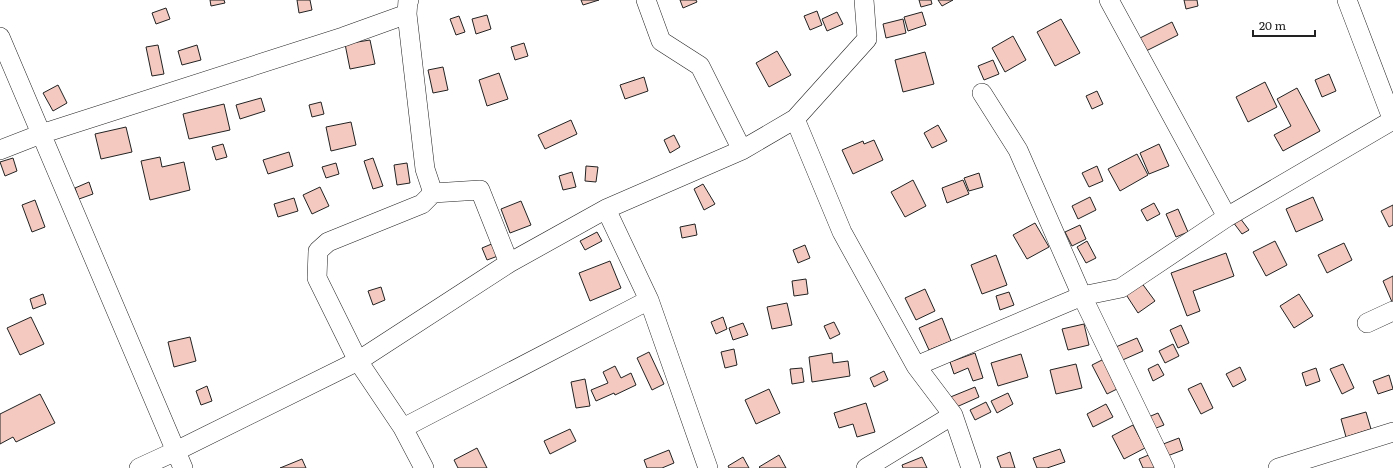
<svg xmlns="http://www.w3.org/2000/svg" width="1393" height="468" font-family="Literata,serif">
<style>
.building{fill:#f3c9c0;stroke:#222}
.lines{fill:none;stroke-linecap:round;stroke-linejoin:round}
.street-casing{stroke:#222;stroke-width:20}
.street{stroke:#fff;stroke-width:19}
</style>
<rect width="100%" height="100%" fill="#fff"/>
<path class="building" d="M210 0H224L225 3 211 6Z
M297 0H310L312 10 299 13Z
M581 0H599L583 5Z
M680 0H696L697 2 683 8Z
M919 0H931L932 4 921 7Z
M938 0H953L942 6Z
M1184 0H1197L1198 6 1186 9Z
M166 8 170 19 156 24 152 13Z
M817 11 822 25 810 30 804 16Z
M837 12 843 24 827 31 822 19Z
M922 12 926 25 908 31 904 17Z
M487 15 491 29 476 34 472 19Z
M459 16 465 32 456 35 450 19Z
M903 19 906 33 886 38 883 24Z
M1061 19 1080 53 1055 66 1037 32Z
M1172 22 1178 35 1146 51 1140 38Z
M1013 36 1026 60 1005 72 992 48Z
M370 40 375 64 350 69 345 44Z
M524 43 528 56 515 60 511 47Z
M158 45 164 74 152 76 146 47Z
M197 45 201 60 182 65 178 51Z
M777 51 791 75 769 87 756 63Z
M925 52 934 84 903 92 895 60Z
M993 60 999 74 984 80 978 66Z
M443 67 448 90 433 93 428 70Z
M499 73 508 99 487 106 479 80Z
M1329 74 1336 91 1322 97 1315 80Z
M644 77 648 91 625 99 620 85Z
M1265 82 1277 107 1248 122 1236 97Z
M58 85 67 103 53 111 43 93Z
M1297 88 1320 131 1283 151 1274 135 1291 126 1277 99Z
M1097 91 1103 104 1092 109 1086 96Z
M261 98 265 111 240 119 236 105Z
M321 102 324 114 312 117 309 105Z
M224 104 230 130 189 139 183 114Z
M571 120 577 134 545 149 538 135Z
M351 122 356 145 331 151 326 127Z
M938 125 947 141 932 148 924 133Z
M126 127 132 152 101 159 95 134Z
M674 135 680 147 670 153 664 140Z
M874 140 883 160 853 174 842 150 863 141 864 144Z
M223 144 227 157 216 160 212 147Z
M1159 144 1169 166 1149 174 1140 153Z
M289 152 293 166 268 174 263 160Z
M1137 154 1148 175 1120 191 1108 169Z
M160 157 162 167 184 162 190 190 150 200 141 161Z
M13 158 17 171 5 176 0 162Z
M373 158 383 186 373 189 364 161Z
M336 163 339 174 326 178 322 167Z
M407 163 410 183 397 185 394 165Z
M586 166 598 167 596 182 585 181Z
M1097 166 1103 181 1089 187 1082 173Z
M572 172 576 187 563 190 559 176Z
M979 173 983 187 969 191 964 178Z
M913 180 926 206 905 217 891 192Z
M963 180 969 194 947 203 942 188Z
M89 182 93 194 79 199 75 188Z
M703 184 715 204 704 210 694 189Z
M320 187 329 206 312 214 303 195Z
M1090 197 1096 210 1078 219 1072 206Z
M1313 197 1323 220 1296 232 1286 209Z
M294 198 298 211 278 217 274 204Z
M35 200 45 227 32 232 22 205Z
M521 201 531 225 510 233 501 209Z
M1154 203 1160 214 1147 221 1141 210Z
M1393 205V225L1389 227 1381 211Z
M1178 209 1188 232 1176 237 1166 214Z
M1237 214 1249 230 1242 234 1230 218Z
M1035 223 1049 247 1027 259 1013 235Z
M695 224 697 235 682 238 680 227Z
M1080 225 1086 239 1072 246 1065 232Z
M597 232 602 241 585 250 580 241Z
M1087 241 1096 258 1086 263 1077 247Z
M1275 241 1287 265 1266 276 1253 252Z
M494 243 498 256 487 260 482 248Z
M1344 243 1352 260 1327 273 1318 255Z
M805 245 810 258 798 263 793 250Z
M1226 253 1234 276 1193 291 1200 311 1187 316 1171 273Z
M996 255 1007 285 982 294 971 265Z
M610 261 621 288 590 301 579 273Z
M1393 276V302H1392L1383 281Z
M806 279 808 294 794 296 792 281Z
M1141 282 1155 301 1138 313 1125 293Z
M381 287 385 300 373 305 368 291Z
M925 289 935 311 916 320 905 298Z
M1009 292 1014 305 1000 310 996 296Z
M43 294 46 304 33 309 30 299Z
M1299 294 1313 316 1294 328 1280 306Z
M787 303 792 325 772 329 767 307Z
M31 317 44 344 20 355 7 328Z
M723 317 727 329 716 334 711 322Z
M942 318 951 341 929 350 919 328Z
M834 322 840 334 830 339 824 326Z
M743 323 748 335 733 340 729 328Z
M1084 324 1089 345 1068 350 1062 329Z
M1181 325 1189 343 1178 348 1170 330Z
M190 337 196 361 174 367 168 342Z
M1137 338 1143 351 1118 362 1111 349Z
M1173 344 1179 356 1165 363 1159 351Z
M734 349 737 365 725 368 721 352Z
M649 352 664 384 652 390 637 358Z
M832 353 833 363 848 361 850 376 812 382 809 357Z
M975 353 983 378 973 381 968 368 954 374 950 362Z
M1021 354 1028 377 998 386 991 363Z
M1104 359 1119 388 1107 394 1092 365Z
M1076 364 1082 388 1056 394 1050 370Z
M1158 364 1164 375 1153 381 1148 369Z
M1343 364 1354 388 1342 394 1330 369Z
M615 366 621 378 631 373 636 385 615 395 614 393 596 401 591 390 608 383 603 372Z
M1240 367 1246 380 1233 387 1226 374Z
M802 368 804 382 792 384 790 369Z
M1316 368 1320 381 1306 386 1302 373Z
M884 371 888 380 874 387 870 378Z
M1389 375 1393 389 1378 394 1373 381Z
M585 379 590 406 576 408 571 382Z
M1201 383 1213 408 1201 414 1188 389Z
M207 386 212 401 201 405 196 391Z
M975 387 979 397 952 409 948 398Z
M769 389 780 413 756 424 745 400Z
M1008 393 1013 404 997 413 991 401Z
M40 394 55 423 16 442 13 437 0 444V414Z
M986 402 991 412 975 420 970 410Z
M866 403 875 432 857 437 853 424 839 428 834 413Z
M1106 404 1113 417 1093 427 1087 414Z
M1366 412 1371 429 1346 437 1341 419Z
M1158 413 1164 425 1151 430 1146 418Z
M1133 425 1145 448 1124 459 1112 436Z
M570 429 576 441 550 454 544 441Z
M1179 438 1183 450 1162 458 1158 446Z
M477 448 487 468H458L454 460Z
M1060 449 1065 462 1047 468H1037L1033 458Z
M669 450 674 463 662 468H647L644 460Z
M1010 452 1015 468H1001L997 457Z
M1151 454 1157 468H1143L1139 459Z
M779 455 786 468H760L759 467Z
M743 457 749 468H729L728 466Z
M922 457 927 468H903L902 465Z
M302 459 306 468H280Z"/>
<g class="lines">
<defs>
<path id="street" d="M646 0 661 41 700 66 742 150
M1109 0 1227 217
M1347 0 1393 121
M407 14 425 169 433 193
M0 37 183 468
M982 93 1018 150 1082 296 1165 468
M795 119 842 232 916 366 953 415 971 468
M0 150 41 134 343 37 407 14 408 0H409
M606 209 649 300 708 468
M1367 323 1393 311
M916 366 1082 296 1121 288 1227 217 1393 120
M403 428 649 300
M139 468 176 451 358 361 509 263 606 209 742 150 795 119 867 39 864 0
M424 468 403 428 358 361 317 278 318 251 328 242 422 204 433 193 480 190 509 263
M866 468 953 415
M1278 468 1393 432"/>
</defs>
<use href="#street" class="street-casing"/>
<use href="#street" class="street"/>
</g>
<path d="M1253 30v6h62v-6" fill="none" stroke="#222222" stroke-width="2"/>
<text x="1259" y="30" font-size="12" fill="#222222" stroke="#ffffff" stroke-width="3" paint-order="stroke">20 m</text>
</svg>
